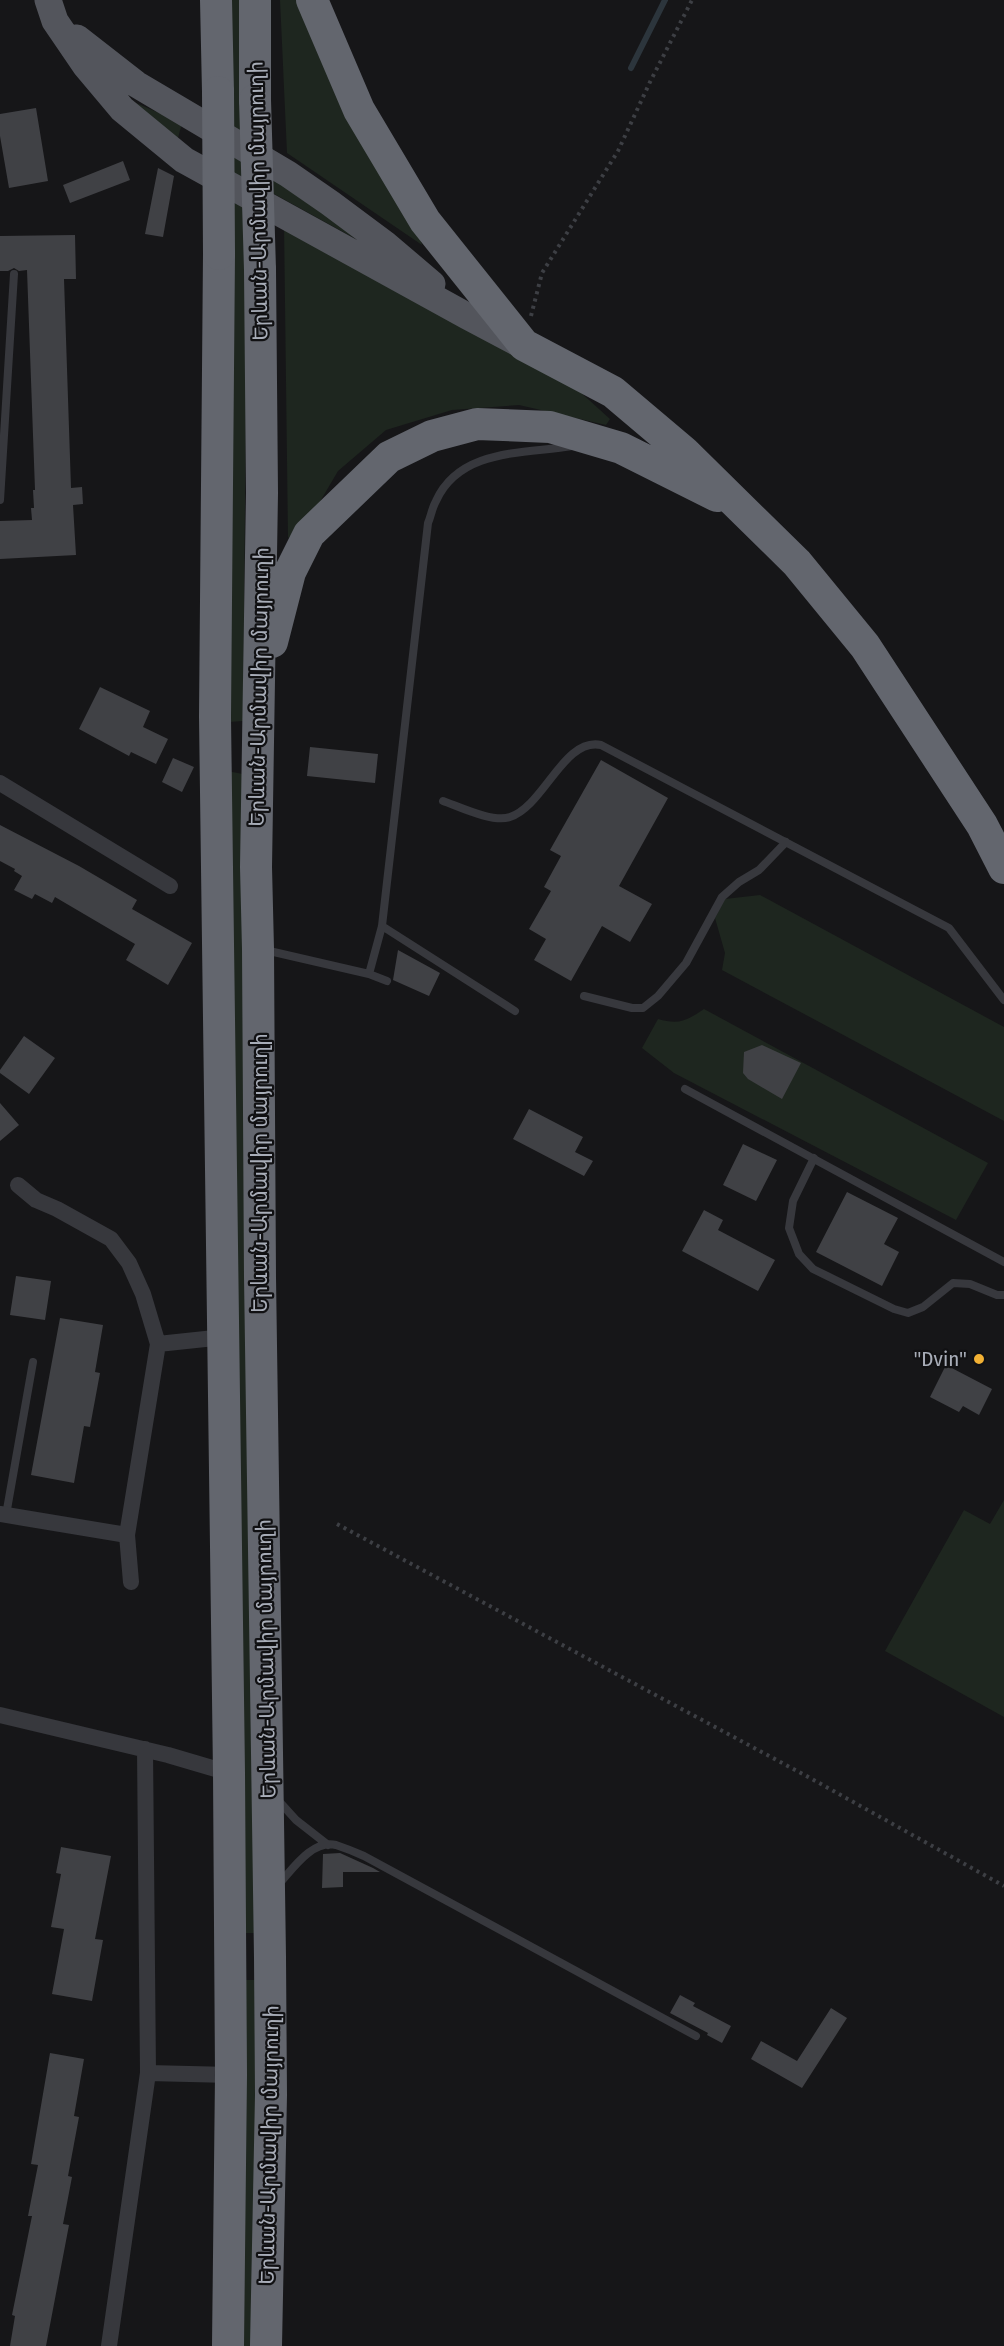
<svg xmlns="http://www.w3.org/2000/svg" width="1004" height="2346" font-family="'Fira Sans Condensed','Noto Sans Armenian',sans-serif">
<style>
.green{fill:#1e261f}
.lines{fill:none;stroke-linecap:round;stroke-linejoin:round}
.stream{stroke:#2c353c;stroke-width:6}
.building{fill:#404145}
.path{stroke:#3d3f44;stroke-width:4;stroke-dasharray:3 4.5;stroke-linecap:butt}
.lane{stroke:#37383d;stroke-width:8}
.street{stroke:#37383d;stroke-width:16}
.primary{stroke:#53555c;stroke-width:27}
.highway{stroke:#63666e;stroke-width:32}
.highway-bridge{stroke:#63666e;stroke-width:32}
.poi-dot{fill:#f2b134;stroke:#111113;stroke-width:2}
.labels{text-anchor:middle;stroke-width:4.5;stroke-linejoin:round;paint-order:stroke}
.street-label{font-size:21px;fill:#a8adb8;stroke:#111113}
.poi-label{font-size:21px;fill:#a8adb8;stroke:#111113;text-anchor:end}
</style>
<rect width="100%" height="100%" fill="#161618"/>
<path class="green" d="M225 0H243L247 291 243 721 228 722Z
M280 0H299L413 216 422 245 287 153Z
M118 95 182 123 178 138Z
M268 174 394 260 267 190Z
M284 224 557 371 610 419 606 425 519 405 452 410 386 430 338 471 308 522 288 538Z
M227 771 243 774 257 1933H242Z
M760 895 1004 1027V1121L722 970 725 953 715 918 725 899Z
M704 1009 988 1163 956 1220 674 1073 642 1048 658 1019C679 1025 686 1021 704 1009Z
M1004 1500V1717L885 1651 964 1510 990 1524Z
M244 1980H258L255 2346H241Z"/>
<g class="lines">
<path class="stream" d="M631 68 665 0"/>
</g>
<path class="building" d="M36 108 48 181 9 188 0 136V114Z
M123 161 130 180 70 203 63 185Z
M158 168 174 176 163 237 145 234Z
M75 235 76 279H64L71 488 82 487 83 504 73 505 76 555 0 559V521L32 520 31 508H34L33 490H35L27 270 19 271 14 268 8 271H0V236Z
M100 687 150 711 143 727 168 739 156 764 131 752 129 756 79 729Z
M310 747 378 754 375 783 307 776Z
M173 758 194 767 182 792 162 782Z
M601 760 668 798 619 886 652 904 630 942 602 926 571 981 534 960 546 939 529 929 551 891 544 887 561 856 550 850Z
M0 825 79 866 137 900 132 909 192 943 168 985 126 960 135 944 55 897 52 903 35 894 32 899 14 890 22 876 14 871 15 869 0 861Z
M398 950 440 973 429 996 393 980Z
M24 1036 55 1058 29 1094 0 1073V1070Z
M762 1045 801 1063 782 1099 748 1079 743 1073 744 1052Z
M0 1103 19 1125 0 1141Z
M529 1109 583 1137 575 1152 593 1161 584 1176 513 1139Z
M743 1144 777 1160 756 1201 723 1185Z
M847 1192 898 1218 884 1244 899 1252 882 1286 816 1252Z
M704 1210 723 1220 718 1230 775 1260 758 1291 682 1251Z
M16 1276 51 1281 45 1320 10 1315Z
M60 1318 103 1325 95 1372 100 1373 90 1427 84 1426 74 1483 31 1475Z
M946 1365 992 1389 979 1415 963 1406 959 1412 930 1397Z
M61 1847 111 1856 95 1939 103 1940 92 2001 52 1994 64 1929 51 1927 61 1874 56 1873Z
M340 1853 373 1868 380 1872H343V1887L322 1888 323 1854Z
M680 1995 695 2003 693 2006 731 2026 722 2043 707 2035 708 2033 670 2013Z
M831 2008 847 2018 802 2088 751 2059 761 2041 797 2061Z
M50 2053 84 2059 74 2116 79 2117 68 2176 72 2177 63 2224 69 2225 46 2346H10L15 2316 12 2315 32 2216H28L38 2165 31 2164Z"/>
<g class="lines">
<path class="path" d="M531 316 542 273 618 151 650 82 692 0
M337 1524 812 1779 1004 1886"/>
<path class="lane" d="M0 500 14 274
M443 801C460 807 493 823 510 817 544 806 564 737 601 745L949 928 1004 1000
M382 926 515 1011
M265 950 369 974 387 981
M369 974 382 926 428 523C431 516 432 508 436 501 460 448 525 454 572 446
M584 996 632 1008H643L658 996 686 963 722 897 739 882 759 870 786 842
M685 1089 1004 1262
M814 1158 793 1201 789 1228 799 1254 813 1269 894 1309 908 1313 923 1307 953 1283 970 1284 997 1295H1004
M6 1515 33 1362
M277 1799 296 1820 328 1845
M278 1885C292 1870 312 1839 336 1845 345 1848 355 1852 364 1856L696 2036"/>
<path class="street" d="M0 783 170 886
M158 1344 224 1337
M0 1514 127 1535 158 1344 143 1294 129 1263 111 1239 57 1209 36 1200 18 1185
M127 1535 131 1582
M0 1715 168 1755 229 1773
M148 2073 231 2075
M109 2346 148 2073 145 1749"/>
<path class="primary" d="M48 0 55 21 85 65 122 109 184 160 467 316 522 345
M77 38 136 84 288 174 330 203 385 244 432 284"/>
<path class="highway" d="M216 0 218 92
M255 0V100
M312 0 359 110 425 221 524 345 613 392 684 452 797 563 865 646 982 825 1004 868
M219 254 215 717 229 1773 231 2075 228 2346
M260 270 262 493 256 867 258 949 260 1277 270 1957 271 2095 266 2346
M272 642 290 572 309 534 389 457 432 436 477 424 550 427 621 448 717 496"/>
<path class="highway-bridge" d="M218 92 219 254
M255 100 260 270"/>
</g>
<circle class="poi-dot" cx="979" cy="1359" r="6"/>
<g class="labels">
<g class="street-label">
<text transform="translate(258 201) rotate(-91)" y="7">Երևան-Արմավիր մայրուղի</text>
<text transform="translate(259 687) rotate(-89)" y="7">Երևան-Արմավիր մայրուղի</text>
<text transform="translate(260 1173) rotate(-90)" y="7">Երևան-Արմավիր մայրուղի</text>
<text transform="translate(266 1659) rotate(-91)" y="7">Երևան-Արմավիր մայրուղի</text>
<text transform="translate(269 2145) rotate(-89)" y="7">Երևան-Արմավիր մայրուղի</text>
</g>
<g class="poi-label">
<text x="967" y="1366">"Dvin"</text>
</g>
</g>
</svg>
